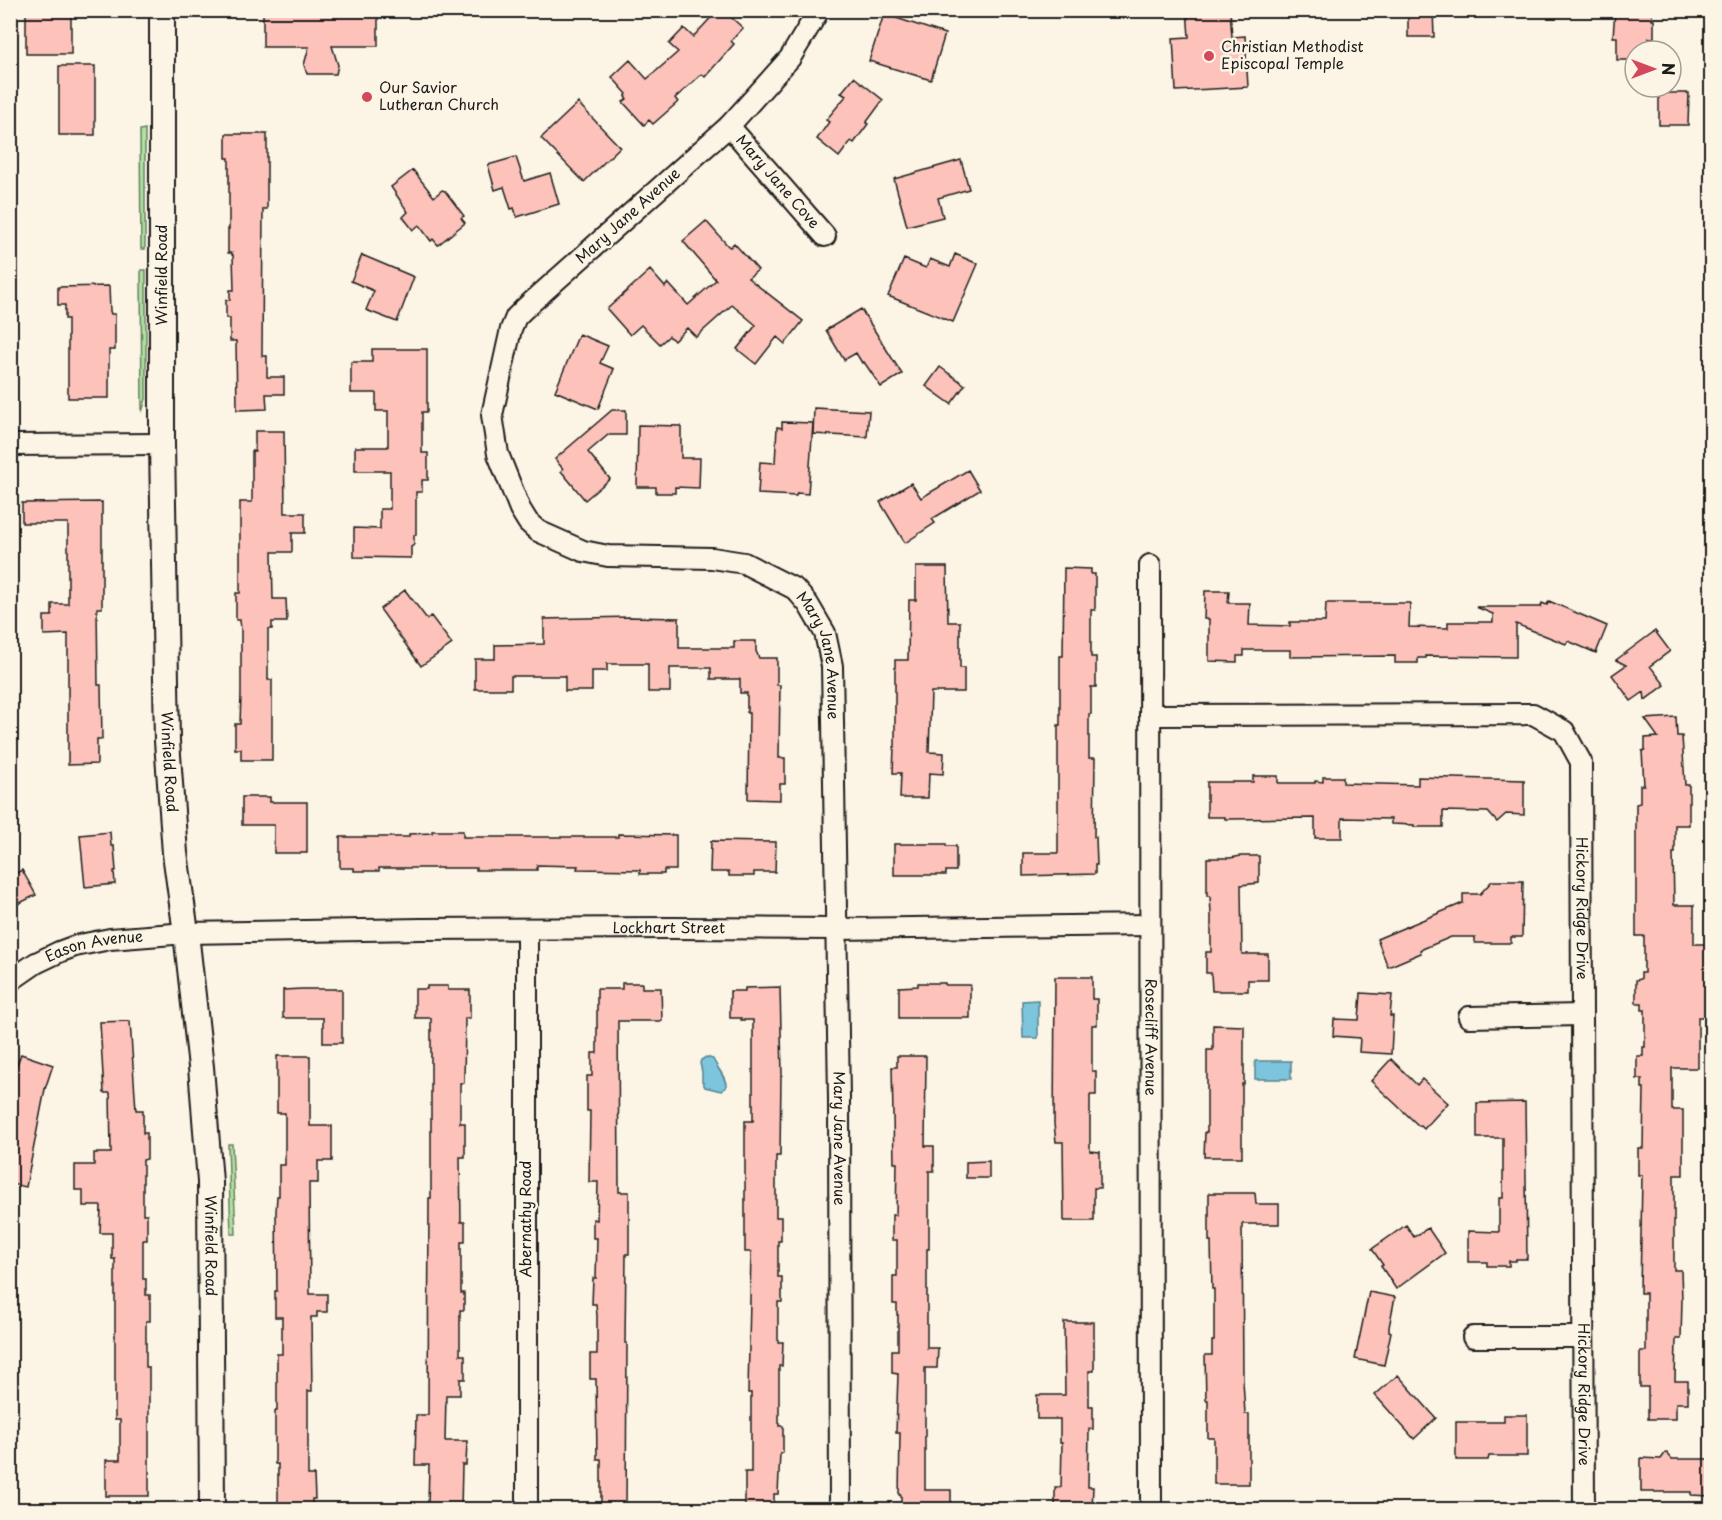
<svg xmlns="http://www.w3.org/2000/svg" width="1722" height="1520" font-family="'Playpen Sans',sans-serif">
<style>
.green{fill:#b0e2a2;stroke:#667f5f;stroke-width:1.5}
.water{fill:#7bc5dc;stroke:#55818f;stroke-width:1.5}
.building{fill:#fdc2ba;stroke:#1c1c1c;stroke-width:1.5}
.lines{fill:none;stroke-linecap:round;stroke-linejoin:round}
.minor-casing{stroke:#1c1c1c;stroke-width:24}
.tertiary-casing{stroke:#1c1c1c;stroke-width:28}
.minor{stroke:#fcf5e5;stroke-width:20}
.tertiary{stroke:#fcf5e5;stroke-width:24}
.poi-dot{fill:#d1495b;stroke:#fcf5e5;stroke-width:2}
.labels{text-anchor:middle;stroke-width:5;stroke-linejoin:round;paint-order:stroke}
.poi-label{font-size:15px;fill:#1c1c1c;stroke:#fcf5e5;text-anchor:start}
.street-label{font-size:15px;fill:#1c1c1c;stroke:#fcf5e5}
</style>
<rect width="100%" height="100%" fill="#fcf5e5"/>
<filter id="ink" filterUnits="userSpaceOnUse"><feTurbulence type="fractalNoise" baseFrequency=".0167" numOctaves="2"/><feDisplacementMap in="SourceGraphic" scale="12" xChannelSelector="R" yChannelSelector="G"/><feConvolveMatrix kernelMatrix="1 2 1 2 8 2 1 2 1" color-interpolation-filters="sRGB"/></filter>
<g filter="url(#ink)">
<path class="green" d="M145 129V249H141L140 130Z
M141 270H146V399L142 412Z
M228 1144H232L236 1234H231Z"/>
<path class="water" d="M1038 1000V1038H1023L1022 1001Z
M706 1057 713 1059C717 1068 727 1078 726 1087L721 1091 705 1087 702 1081V1072L700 1063 701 1060Z
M1255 1061H1291V1079H1255Z"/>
<path class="building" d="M26 10H71V54H26Z
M263 10H378V46H332L338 65 336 74H307L304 65 309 47H263Z
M718 10H723L743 28 731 41 734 44 705 77 702 74 675 98 678 102 653 124 649 120 644 125 623 102 627 99 625 97 627 94 612 77 630 60 647 79 678 52 669 44 684 28 693 37Z
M1187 10H1230L1232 37 1245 36 1248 87 1176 91 1173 38 1189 37Z
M1408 10H1433L1434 37H1408Z
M1615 10H1652V20H1654V38H1649V51H1635V60H1617V37H1613Z
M884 14 945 34 931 80 869 61Z
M59 66H95V135H59Z
M854 77 883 100 866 123 868 124 854 143 851 141 839 157 817 139 829 122 826 120 846 96 841 93Z
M1659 93H1689L1688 125H1659Z
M578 103 620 147 584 182 541 138Z
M226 134H267V209H263L262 356H267V377H284V394H266L267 409 237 410 236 341H230V318H226V300H230V290H234L233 255H232V253H228V229H229V158H226Z
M516 157 524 181 550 173 559 204 517 217 514 208 511 209 504 187 495 190 488 165Z
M961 160 969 189 938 198 943 217 907 226 894 179Z
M413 170 434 197 442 190 445 191 464 216 461 218 465 223 438 245 433 239 431 241 419 225 413 230 403 217 408 212 391 187Z
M706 221 728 246 730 247 734 243 758 270 748 278 803 321 785 344 777 337 756 364 737 349 756 325 732 305 696 337 687 328 674 341 669 336 660 344 641 325 630 335 607 309 650 270 665 287 668 283 688 305 716 280 683 241Z
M955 254 978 264 953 322 888 296 904 259 926 268 930 259 950 267Z
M362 255 414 277 397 322 366 310 374 291 351 281Z
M109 286 110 311 111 314H115V350H109V398H68V319H65V305H58V287Z
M861 309 902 374 881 387 864 362 862 363 856 353 844 360 826 330Z
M579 334 608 346 600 363 614 369 598 409 555 391Z
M372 349H427V412H422V453H428V480H422V492H416V535H414V545L411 547V558L354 557V528L380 529V509H390V471H355V447H388V411H376V393H351V362H372Z
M940 367 965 385 951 404 926 386Z
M814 408 869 411 867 437 813 434Z
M612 410H626V435H608L588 452 610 479 585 500 561 471 563 469 555 459Z
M782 422 813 423 808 494 797 493 796 496 758 494 760 462 775 463 777 427 782 428Z
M638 425 681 426V458H700L699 488 675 487V493H656V487H637Z
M255 431H284L285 513H305V533H292V552H272L273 599H286L287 622H272V629H268V680H272V760H241V749H235V724H240L241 694V630L240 620H236V593H240V502H252V451H255Z
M968 470 980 490 932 519 935 523 905 543 880 502 911 483 921 498Z
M102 502V608H97L98 685H101L102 739H97V764L68 765V634L44 635V616H52V604H68V523H22V503Z
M916 567H947L948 622H960V668H964V692H931L929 752 944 753 943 774 929 773 928 798H900L901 773H893L894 747H895V660H908L909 600H916Z
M1064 568 1091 569V574H1095V610H1091V657H1096V687H1091V714H1089V758H1095L1094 837H1096L1097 865H1095V874L1023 876V853H1058V725H1060V656H1063Z
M405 590 427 619 431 616 452 644 421 666 380 609Z
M1205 591H1229L1228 603H1250L1249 625 1290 626V622H1325L1326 603H1410L1409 627 1448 628V622H1493V614L1476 607H1541L1542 603 1547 605 1549 601 1607 626 1596 653 1568 641 1566 644 1516 624V657L1426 656V658H1418V663H1395V656L1290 657V650H1244V656H1237V662L1209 661V619H1204Z
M630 617 679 618V648H734V641H756V651L759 658H777V685H780L779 758H785V784H780V800L748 799 749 713H747V693H740V679H711V668H670V692H648V664H607V671H592V691H565V676H511V689H475V659H495V645L544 644V619Z
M1655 631 1670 651 1650 666 1665 685 1645 700 1644 692 1631 701 1612 675 1626 665 1616 660Z
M1676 717 1677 736H1682L1685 785H1689V825H1675V853H1673L1674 905H1694V944H1712V1014H1706V1017H1698V1068H1672V1110H1683V1175H1674V1270H1681L1682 1300 1681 1339H1676L1675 1381H1688V1403H1676V1419H1648V1387H1640V1351H1646V1293H1640L1642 1175H1638V1148H1643L1644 1088H1642V1079H1637V1056H1643V1047H1645V1010H1642V1003H1636V980L1641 979V973H1644V936H1636V804L1640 803V785H1644L1642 751 1645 750V738L1658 737 1645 719Z
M1253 776H1278V783H1315V781L1323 782V777H1343V783L1418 785V777L1524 780V815L1506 814 1497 822 1488 812 1443 811V827H1414V825L1391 824V819L1342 818V838H1315V818L1225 819V817H1207V782H1253Z
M242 797H270V802H307V853H274V825H242Z
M432 831H463V837H618V834L676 835V870H664V874H640V870L577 869 578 866 537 865V870H476V868H379V871H354V868H340V837H409V834L432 833Z
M110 832 111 846H114L116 871H114L115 884 85 887 80 835Z
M711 841 776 842 775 872H754V876H729V872H710Z
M894 844H946V846H956V871H946V875H894Z
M1241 856H1259V883L1241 885 1242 954H1268V980H1248V991H1212L1211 973H1206V952H1211V914L1210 896H1207V858H1230Z
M22 870 36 895 10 908V876Z
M1492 881H1523L1522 937H1511V943H1475V937H1451L1420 950 1421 953 1388 967 1377 939 1463 903V894H1480Z
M1055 977H1092V999H1097V1025H1092V1071H1096V1095H1090V1151L1100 1152V1188H1094V1221H1064L1063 1142H1056L1054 1124Z
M622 983H642V988H661L662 1021H618L619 1192H629V1254H626L625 1343H627L626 1509H601V1459H597L596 1379H590V1354H597V1316L596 1304H592L593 1278H596L597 1238H593V1219L597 1220 598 1182H589L590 1111H587V1076H592V1053H597V989H622Z
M918 983H945V985H970V1018H899V987L918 986Z
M427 986H448V990H470V1018H465L464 1083H460V1123H465V1157H460L461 1222H465V1242H461V1293H464V1310H460V1355H465V1379H460V1395H446L445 1441H467L466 1465H462L461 1509H431V1506H428L429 1465H415L416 1415H428L429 1198H431V1018H415V989H427Z
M780 987 782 1075H781L780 1156H776V1217H781V1241H778V1277H782V1302H778V1342H783L782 1366H779V1426H783V1453H780L778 1494H774V1509H745V1472H751V1393H748L751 1252H745V1121H753V1020H741V1018H730V991H745V988Z
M302 989H342V1043H323V1018H283V990Z
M1361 993 1392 995 1390 1016H1393L1391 1054 1359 1052 1360 1038 1333 1036 1334 1019 1359 1020Z
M130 1021 136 1110H143V1133H147V1159L143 1160V1214H147V1240H143V1279H146V1295H150V1321H146V1367H149V1496H106V1460H120V1420H115V1259H112V1233H100L101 1206H83V1190H75V1165H94V1153H111L110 1093H104L100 1022Z
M1213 1025 1244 1026V1084H1242V1157H1204L1205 1132H1207V1050H1213Z
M21 1054 53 1065 45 1089 26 1187 10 1184V1083Z
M277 1056H310V1126H332V1161H318V1183H309L310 1294H327V1312H317V1317H311L312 1391H308V1475H314L315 1499H312V1509H278V1464H275V1411H277V1354H282V1317H275V1291H277L276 1212 277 1196H279V1165H285V1113H277Z
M897 1056H926L925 1146H934V1171H929V1249H927V1348H938L937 1368H925V1490H951V1509H901V1495H899L900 1433H896L898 1374 892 1373V1350H898V1315H897V1304H893V1276H897V1240H892V1215H896L897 1163H894L892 1067H897Z
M1391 1059 1417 1085 1422 1079 1448 1103 1424 1129 1420 1125 1419 1126 1371 1081Z
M1525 1102 1527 1259H1516V1261H1509V1266H1487V1262H1468V1231L1499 1232V1198H1503V1138H1477V1103Z
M989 1161V1178H966V1162Z
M1209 1193H1255L1256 1204H1279V1224H1242L1243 1380 1245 1414H1249V1484H1214V1438H1208V1400H1206L1205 1355H1212V1341H1214V1289H1212L1211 1241H1209Z
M1406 1225 1414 1237 1428 1228 1445 1253 1396 1289 1381 1266 1383 1265 1372 1249Z
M1369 1292 1395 1297 1389 1327V1331L1391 1332 1384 1365 1355 1359Z
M1064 1322H1094V1371H1089V1406H1093V1429H1089L1088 1487H1093L1092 1509H1055V1487H1061L1062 1443H1060V1419H1037V1395H1065Z
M1398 1375 1436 1418 1414 1439 1375 1395Z
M1504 1415H1527V1456H1489L1488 1460H1456V1422H1504Z
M1666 1452 1672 1459H1710V1496L1691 1495V1492H1641V1458L1661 1459Z"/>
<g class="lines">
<defs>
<g id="minor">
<path id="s1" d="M819 10 790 58 729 126 524 309 516 317 511 329 492 415 498 454 520 509 528 522 538 531 583 551 608 556 712 558 744 563 795 589 808 604 825 633 832 666 833 721 839 1098 840 1510"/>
<path id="s2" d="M729 126 825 236"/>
<path d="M10 445 162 444"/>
<path id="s3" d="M1150 565 1151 1510"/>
<path id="s4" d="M1150 715 1533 714 1564 731 1581 762 1584 1510"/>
<path id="s5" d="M10 981 36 963 59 952 75 946 110 939 186 933 421 929 671 928 836 929 1150 925"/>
<path d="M1469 1017 1582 1015"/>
<path d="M1473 1337H1583"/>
<path d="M527 1510V929"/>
</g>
<g id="tertiary">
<path id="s6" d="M162 10V444L167 741 175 853 186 933 201 1067 210 1182 212 1510"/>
</g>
</defs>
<use href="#minor" class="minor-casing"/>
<use href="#tertiary" class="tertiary-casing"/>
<use href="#minor" class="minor"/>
<use href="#tertiary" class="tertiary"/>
</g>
</g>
<g class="poi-dot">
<circle cx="1209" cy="56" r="6"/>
<circle cx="367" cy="97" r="6"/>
</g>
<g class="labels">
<g class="poi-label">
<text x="1221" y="52">Christian Methodist<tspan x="1221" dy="17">Episcopal Temple</tspan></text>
<text x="379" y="93">Our Savior<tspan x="379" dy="17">Lutheran Church</tspan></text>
</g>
<g class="street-label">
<text dy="5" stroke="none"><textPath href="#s2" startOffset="74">Mary Jane Cove</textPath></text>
<text transform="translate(628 216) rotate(-42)" y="5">Mary Jane Avenue</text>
<text transform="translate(162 275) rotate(-90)" y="5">Winfield Road</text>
<text dy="5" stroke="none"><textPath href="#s1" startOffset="1004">Mary Jane Avenue</textPath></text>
<text dy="5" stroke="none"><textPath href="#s6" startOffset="752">Winfield Road</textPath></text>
<text dy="5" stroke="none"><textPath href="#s4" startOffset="600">Hickory Ridge Drive</textPath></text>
<text dy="5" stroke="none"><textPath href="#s5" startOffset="669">Lockhart Street</textPath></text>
<text dy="5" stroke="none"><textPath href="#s5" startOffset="93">Eason Avenue</textPath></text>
<text dy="5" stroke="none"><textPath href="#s3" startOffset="472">Rosecliff Avenue</textPath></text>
<text dy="5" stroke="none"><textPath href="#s1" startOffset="1490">Mary Jane Avenue</textPath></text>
<text transform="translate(526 1219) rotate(-90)" y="5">Abernathy Road</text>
<text dy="5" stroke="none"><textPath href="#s6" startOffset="1238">Winfield Road</textPath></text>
<text dy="5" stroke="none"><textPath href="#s4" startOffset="1086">Hickory Ridge Drive</textPath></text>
</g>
</g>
<rect width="1722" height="1520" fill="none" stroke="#fcf5e5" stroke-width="36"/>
<rect x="18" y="18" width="1686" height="1484" fill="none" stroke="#1c1c1c" stroke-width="2" filter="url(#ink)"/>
<g transform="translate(1653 69) rotate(90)"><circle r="28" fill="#fcf5e5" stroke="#a29e95" stroke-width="1.5"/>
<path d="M0-4.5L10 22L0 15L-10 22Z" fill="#d1495b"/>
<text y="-9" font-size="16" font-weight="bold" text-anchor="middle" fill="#1c1c1c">N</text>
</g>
</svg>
